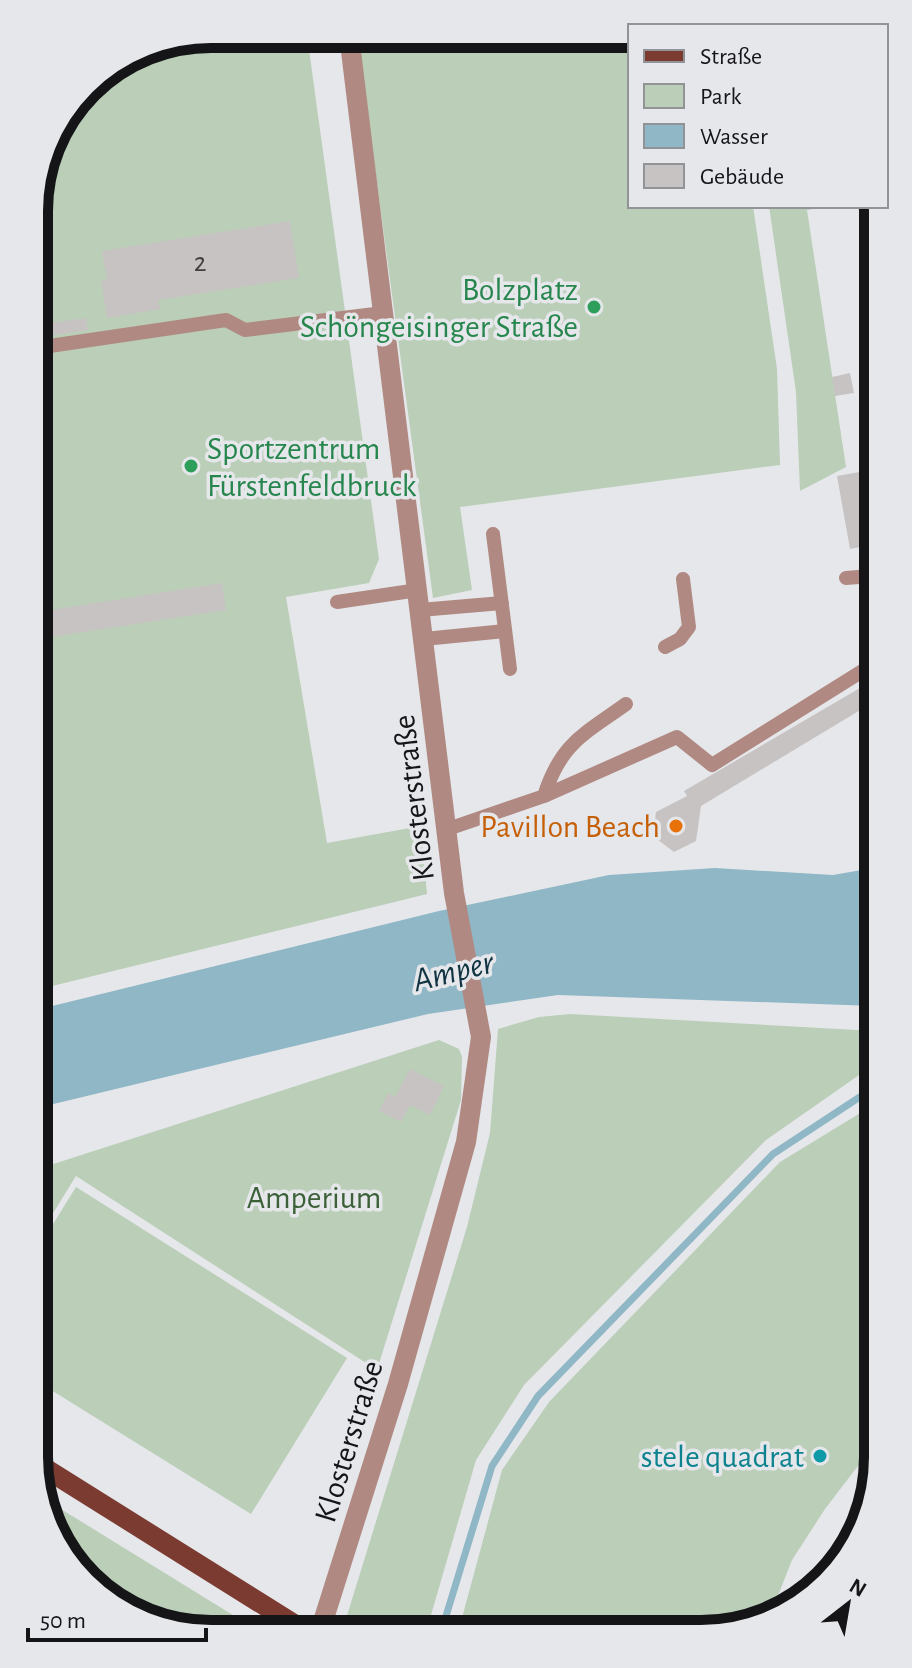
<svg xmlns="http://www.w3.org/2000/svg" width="912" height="1668" font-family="'Alegreya Sans',sans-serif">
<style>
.green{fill:#baceb8}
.water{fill:#90b7c6}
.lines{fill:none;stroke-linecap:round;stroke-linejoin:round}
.stream{stroke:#90b7c6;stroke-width:7}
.building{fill:#c7c3c2}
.lane{stroke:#b08a82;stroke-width:14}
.street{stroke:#b08a82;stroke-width:20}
.primary{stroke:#7b3b31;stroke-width:20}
.leisure-dot{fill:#2e9e5b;stroke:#e6e7eb;stroke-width:3}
.food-dot{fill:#e8710a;stroke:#e6e7eb;stroke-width:3}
.culture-dot{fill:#0f9aa8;stroke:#e6e7eb;stroke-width:3}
.labels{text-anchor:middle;stroke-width:7;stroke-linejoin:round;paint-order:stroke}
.number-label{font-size:28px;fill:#424042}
.leisure-label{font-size:32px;fill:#27864d;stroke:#e6e7eb;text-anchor:end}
.street-label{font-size:32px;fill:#151517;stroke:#e6e7eb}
.food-label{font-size:32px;fill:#c56008;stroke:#e6e7eb;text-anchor:end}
.park-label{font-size:32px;fill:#3c6138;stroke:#e6e7eb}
.culture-label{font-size:32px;fill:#0d838f;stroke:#e6e7eb;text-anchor:end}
.water-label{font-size:34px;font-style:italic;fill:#103441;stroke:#e6e7eb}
.rim{fill:none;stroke:#151517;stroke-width:10}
</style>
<rect width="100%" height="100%" fill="#e6e7eb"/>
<path class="green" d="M211 34 307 35 379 559 369 583 286 597 327 843 421 826 427 894 40 989 35 189 52 132 94 78 144 47Z
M363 35 630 37V206H753L777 369 780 465 460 507 472 590 433 598 359 50Z
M769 206H831L807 210 846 467 800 491 796 392Z
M869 242 870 324 860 266V257Z
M570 1014 875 1031V1070L862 1073 766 1140 524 1385 476 1460 427 1629 357 1630 345 1622 467 1227 490 1133 498 1029 539 1017Z
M439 1040 459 1049 462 1057 461 1100 377 1370 76 1176 42 1231 41 1168Z
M875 1104 877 1441 825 1509 792 1560 770 1616 758 1624 459 1629 502 1470 549 1402 780 1162Z
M76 1187 347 1358 251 1514 43 1385 42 1242Z
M43 1498 259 1631 188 1632 95 1590 44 1514Z"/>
<path class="water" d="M715 868 833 875 873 868 874 1006 558 995 428 1014 41 1107 40 1009 439 911 609 875Z"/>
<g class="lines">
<path class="stream" d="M442 1629 492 1466 538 1396 773 1154 875 1087"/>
</g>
<path class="building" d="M290 221 299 278 158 300 160 309 107 318 101 281 107 279 102 251Z
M86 318 88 330 36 338V325Z
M850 373 854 393 835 396 832 377Z
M871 470V545L850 549 837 476Z
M222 583 226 610 38 639V612Z
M872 681V703L701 806 696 841 674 852 653 836 656 812 687 796 684 791Z
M410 1069 444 1086 430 1115 410 1105 401 1122 379 1111 388 1093 395 1097Z"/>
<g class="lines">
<path class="lane" d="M36 348 226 320 245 330 383 313
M493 534 510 669
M846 578 871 576
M337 602 418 590
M420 610 502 603
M424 639 505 631
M665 647 680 639 689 627 683 579
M626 704C583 735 561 743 544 796L677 737 712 765 872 665
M448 829 544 796"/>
<path class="street" d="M320 1631 398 1384 466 1142 481 1037 454 893 349 35"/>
<path class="primary" d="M43 1467 305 1631"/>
</g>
<g class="leisure-dot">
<circle cx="594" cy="307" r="8"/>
<circle cx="191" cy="466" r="8"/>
</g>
<circle class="food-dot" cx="676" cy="826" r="8"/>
<circle class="culture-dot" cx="820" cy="1456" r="8"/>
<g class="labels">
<g class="number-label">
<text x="200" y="271">2</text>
</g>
<g class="leisure-label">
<text x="578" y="300">Bolzplatz<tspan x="578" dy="37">Schöngeisinger Straße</tspan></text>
<text x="207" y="459" text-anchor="start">Sportzentrum<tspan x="207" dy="37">Fürstenfeldbruck</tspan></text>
</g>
<g class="street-label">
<text transform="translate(413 798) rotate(-97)" y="11">Klosterstraße</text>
<text transform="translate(348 1441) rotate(-73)" y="11">Klosterstraße</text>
</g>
<g class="food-label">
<text x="660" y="837">Pavillon Beach</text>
</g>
<g class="park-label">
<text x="314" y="1208">Amperium</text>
</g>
<g class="culture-label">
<text x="804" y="1467">stele quadrat</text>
</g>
<g class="water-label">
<text transform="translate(453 970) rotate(-14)" y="12">Amper</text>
</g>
</g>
<path d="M0 0H912V1668H0ZM211 48H701A163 163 0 0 1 864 211V1457A163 163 0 0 1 701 1620H211A163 163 0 0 1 48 1457V211A163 163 0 0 1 211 48Z" fill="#e6e7eb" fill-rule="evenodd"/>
<path class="rim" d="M211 48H701A163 163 0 0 1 864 211V1457A163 163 0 0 1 701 1620H211A163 163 0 0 1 48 1457V211A163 163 0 0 1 211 48Z"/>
<rect x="628" y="24" width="260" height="184" fill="#e6e7eb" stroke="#929396" stroke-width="2"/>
<rect x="644" y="50" width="40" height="12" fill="#7b3b31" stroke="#929396" stroke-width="2"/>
<text x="700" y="64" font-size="24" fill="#151517">Straße</text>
<rect x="644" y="84" width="40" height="24" fill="#baceb8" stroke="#929396" stroke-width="2"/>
<text x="700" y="104" font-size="24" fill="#151517">Park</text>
<rect x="644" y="124" width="40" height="24" fill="#90b7c6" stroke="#929396" stroke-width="2"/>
<text x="700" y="144" font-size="24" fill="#151517">Wasser</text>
<rect x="644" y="164" width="40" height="24" fill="#c7c3c2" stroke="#929396" stroke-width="2"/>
<text x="700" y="184" font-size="24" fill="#151517">Gebäude</text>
<g transform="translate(848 1604) rotate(31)" stroke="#e6e7eb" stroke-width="6" paint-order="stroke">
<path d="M0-6L14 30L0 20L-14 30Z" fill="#151517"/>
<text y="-12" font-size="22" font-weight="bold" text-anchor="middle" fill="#151517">N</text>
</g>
<path d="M28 1628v12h178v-12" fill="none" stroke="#151517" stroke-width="4"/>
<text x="40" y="1628" font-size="24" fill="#151517" stroke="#e6e7eb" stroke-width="6" paint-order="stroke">50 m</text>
</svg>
